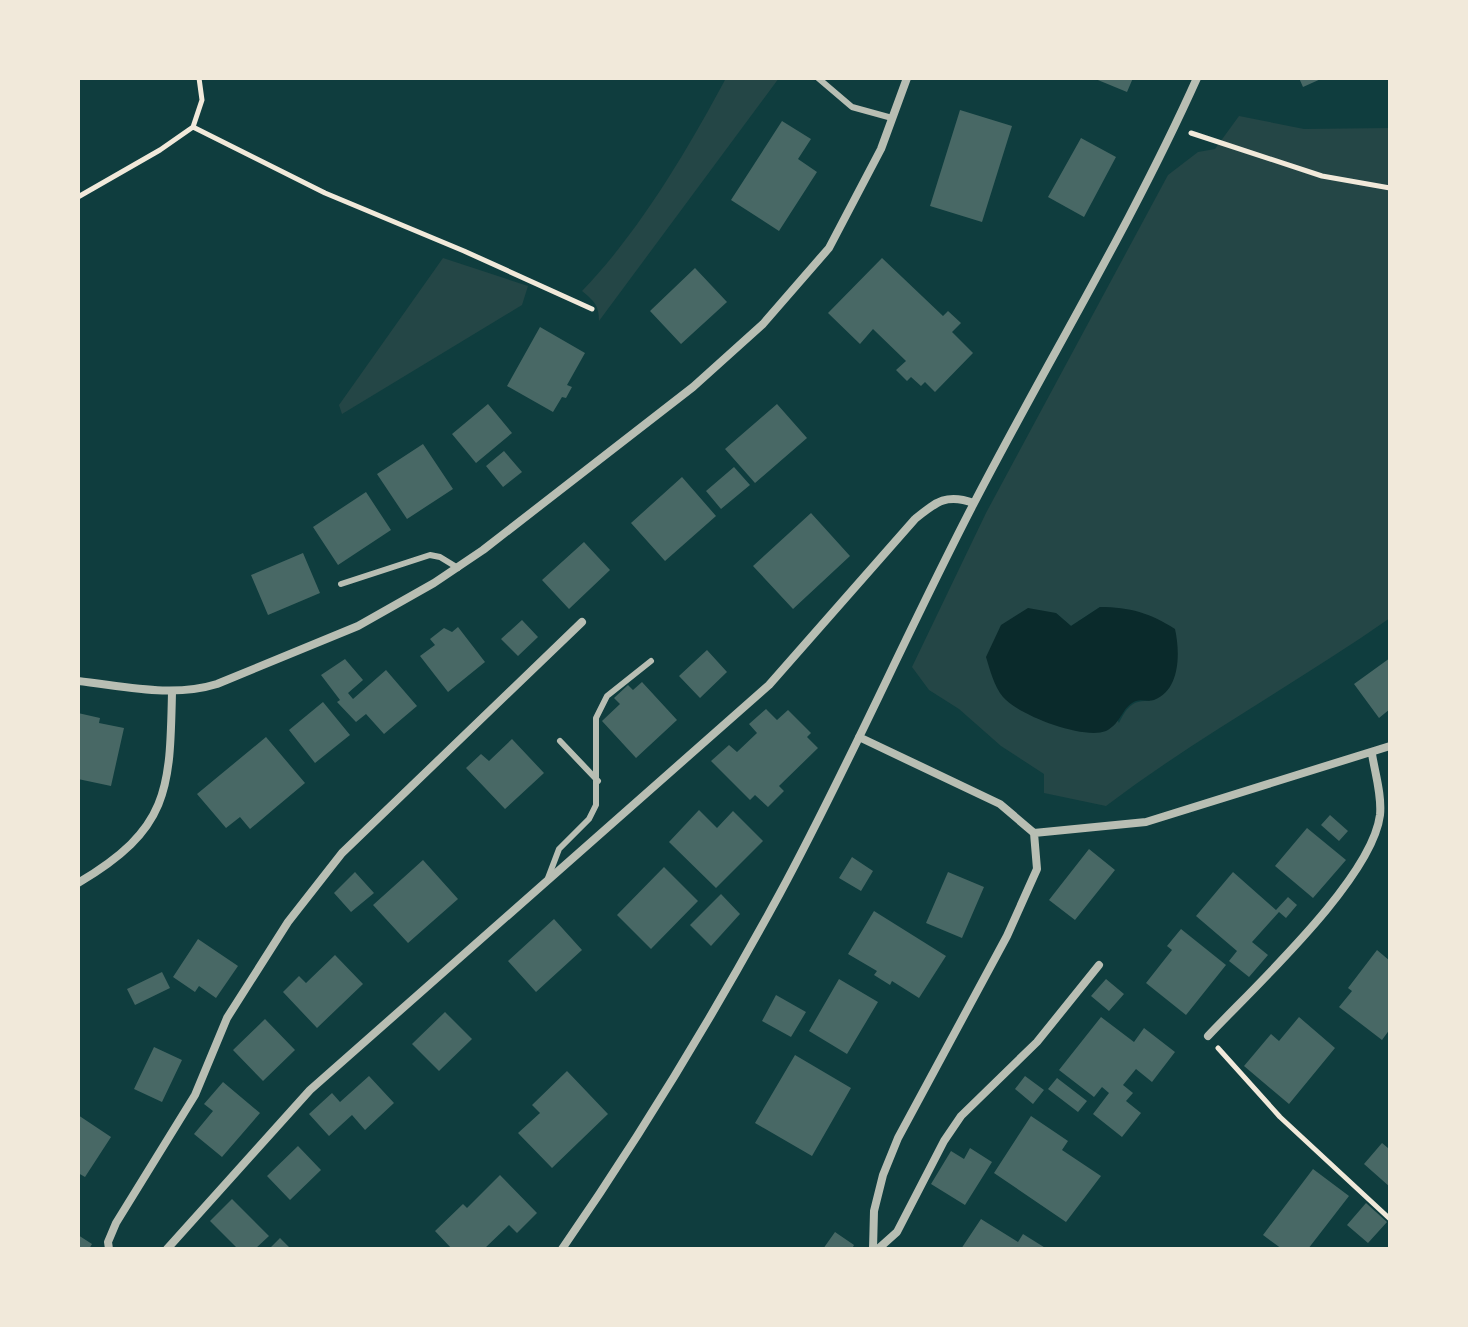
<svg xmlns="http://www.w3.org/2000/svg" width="1468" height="1327" font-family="Ubuntu,sans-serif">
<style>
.green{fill:#244646;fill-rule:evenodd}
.water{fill:#0a2a2b}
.building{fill:#486865}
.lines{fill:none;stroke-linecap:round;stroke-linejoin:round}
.path{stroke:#f1e9da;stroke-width:5}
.service{stroke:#b8beb3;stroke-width:6}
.minor{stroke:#b8beb3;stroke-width:8}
</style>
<rect width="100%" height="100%" fill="#0f3d3e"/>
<path class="green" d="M726 78H779L599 321C599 305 594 301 582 291 639 232 687 151 726 78Z
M1239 116 1304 129 1390 128V618C1297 683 1197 737 1106 806L1044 793V774L1001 746 959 709 929 690 912 667 986 513 1168 175 1198 152 1215 149ZM1100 607 1150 701C1132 700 1127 707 1119 723L1056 613 1071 626Z
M443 258 528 286 522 305 342 414 339 405Z"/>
<path class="water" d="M1100 607C1130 607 1150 613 1175 629 1180 651 1181 690 1154 700 1148 702 1141 699 1136 701 1122 706 1122 723 1106 731 1083 740 1018 715 1003 697 994 686 990 670 986 657L1001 625 1028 608 1056 613 1071 626Z"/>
<path class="building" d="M1093 78H1133L1127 92Z
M1299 78H1323L1303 87Z
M960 110 1012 126 982 222 930 206Z
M782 121 811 139 798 159 817 172 779 231 731 200Z
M1081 138 1116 157 1084 217 1048 197Z
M882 258 943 316 948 311 961 323 952 332 973 353 935 392 925 382 921 386 911 377 907 381 896 370 906 361 873 329 860 344 828 313Z
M695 268 727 302 681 344 650 311Z
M540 327 585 353 567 385 572 387 566 398 562 397 553 412 507 386Z
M488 404 512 433 476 463 452 434Z
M777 404 807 438 755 483 725 449Z
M423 444 453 489 407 519 377 474Z
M504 451 522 472 503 487 486 466Z
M734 467 750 485 721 509 706 491Z
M682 477 716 516 665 561 631 523Z
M366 492 391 530 338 565 313 527Z
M811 513 850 556 793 609 753 566Z
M584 542 610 570 569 609 542 580Z
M303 553 320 593 268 615 251 575Z
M522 620 538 637 518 656 501 639Z
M458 627 485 662 448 692 420 656 435 645 430 639 444 628 452 632Z
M707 650 727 672 700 698 679 676Z
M1390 658V709L1379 718 1354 684Z
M345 659 363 680 348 693 353 699 386 670 417 706 384 734 366 714 356 722 337 702 340 700 321 675Z
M642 682 677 720 636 758 602 721 620 704 614 698 628 685 633 690Z
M323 702 350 735 315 763 289 730Z
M766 709 777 720 788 710 811 733 807 737 818 748 779 786 784 791 768 807 755 795 750 800 711 761 729 745 737 752 757 733 749 724Z
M78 713 100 718 99 723 124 728 111 786 78 779Z
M266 737 305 783 250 829 240 817 226 828 197 794Z
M512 739 544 773 505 809 466 768 481 754 489 761Z
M699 810 717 828 733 811 763 841 716 888 669 842Z
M1330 815 1348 831 1339 841 1321 825Z
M1307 828 1346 860 1313 898 1275 866Z
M1089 849 1115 870 1075 920 1049 900Z
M852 857 873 871 861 891 839 878Z
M423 860 458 899 408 943 373 905Z
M664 867 698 901 651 949 617 915Z
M355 872 374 893 351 912 334 893Z
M948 872 984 887 962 938 926 923Z
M1233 872 1276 910 1288 897 1297 905 1286 918 1279 912 1252 942 1268 955 1249 977 1229 961 1237 951 1196 916Z
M721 894 740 914 711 946 690 925Z
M874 911 946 956 919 998 892 981 890 985 874 975 877 971 848 954Z
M554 919 582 950 536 992 508 961Z
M1181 929 1226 965 1186 1015 1146 983 1172 950 1167 946Z
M198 939 238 966 216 998 199 986 195 992 173 977Z
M1377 950 1390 961V1029L1382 1040 1339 1007 1352 991 1348 988Z
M335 955 363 984 317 1028 283 992 299 976 306 983Z
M162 972 170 988 135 1005 127 989Z
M839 979 878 1002 847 1054 809 1031Z
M1106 979 1124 994 1109 1011 1091 996Z
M776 995 806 1012 791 1037 762 1021Z
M445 1012 472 1039 439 1071 412 1044Z
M1101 1017 1134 1042 1144 1028 1175 1052 1152 1082 1136 1069 1123 1085 1133 1093 1126 1101 1141 1113 1122 1137 1093 1114 1109 1093 1102 1087 1094 1097 1059 1070Z
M1299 1017 1335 1048 1289 1104 1244 1066 1271 1034 1279 1041Z
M265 1019 295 1050 263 1081 233 1050Z
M154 1047 182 1060 162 1102 134 1089Z
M795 1055 851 1088 812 1156 755 1123Z
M567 1071 608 1114 552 1168 518 1133 540 1113 532 1105Z
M369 1076 394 1103 365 1130 352 1115 329 1136 309 1114 332 1093 340 1102Z
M1025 1076 1044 1090 1033 1104 1015 1089Z
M1057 1078 1087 1101 1078 1112 1048 1089Z
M223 1082 260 1113 222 1157 194 1134 213 1111 204 1104Z
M78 1115 111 1137 85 1177 78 1173Z
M1031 1116 1068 1141 1062 1150 1101 1176 1066 1222 994 1173Z
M1382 1143 1388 1148 1390 1146V1187L1364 1164Z
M298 1146 321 1170 290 1200 267 1176Z
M970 1148 992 1162 965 1205 931 1184 951 1151 964 1159Z
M1313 1169 1349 1196 1308 1249H1282L1263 1235Z
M500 1175 537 1213 517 1233 509 1225 484 1249H452L435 1231 463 1204 467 1208Z
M232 1199 269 1236 255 1249H238L210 1221Z
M1366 1203 1387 1222 1368 1243 1347 1225Z
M981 1219 1018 1242 1023 1234 1047 1249H961Z
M835 1232 854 1245 852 1249H823Z
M78 1235 92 1244 89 1249H78Z
M280 1238 291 1249H269Z"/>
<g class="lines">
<path class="path" d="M193 127 325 193 464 251 592 309
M1191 133 1322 176 1390 188
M78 197 160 150 193 127 202 100 199 78
M1218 1048 1280 1117 1390 1219"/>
<path class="service" d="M818 78 852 107 892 118
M341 584 430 555 440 557 458 568
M560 741 598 781
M548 878 559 849 589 819 596 805V718L607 696 651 661"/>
<path class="minor" d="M78 681C124 686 172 698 217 684L358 626 434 583 483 550 693 387 763 324 829 248 881 149 907 78
M859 737 1000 804 1034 833 1037 869 1007 936 898 1138 883 1175 874 1211 873 1249
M1034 833 1146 822 1390 746
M78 883C169 829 170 791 172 692
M1208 1036C1254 987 1372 879 1380 815 1382 795 1375 773 1372 754
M109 1249 108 1242 116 1223 195 1095 227 1018 288 922 342 853 582 622
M167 1249 310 1090 769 685 915 519C936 502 946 493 974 503
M562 1249C641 1135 713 1016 779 895 848 768 906 634 973 505 1047 362 1131 225 1197 78
M878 1249 897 1232 944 1141 961 1116 1037 1042 1099 965"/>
</g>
<rect width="1468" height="1327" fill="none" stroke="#f1e9da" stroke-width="160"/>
</svg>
